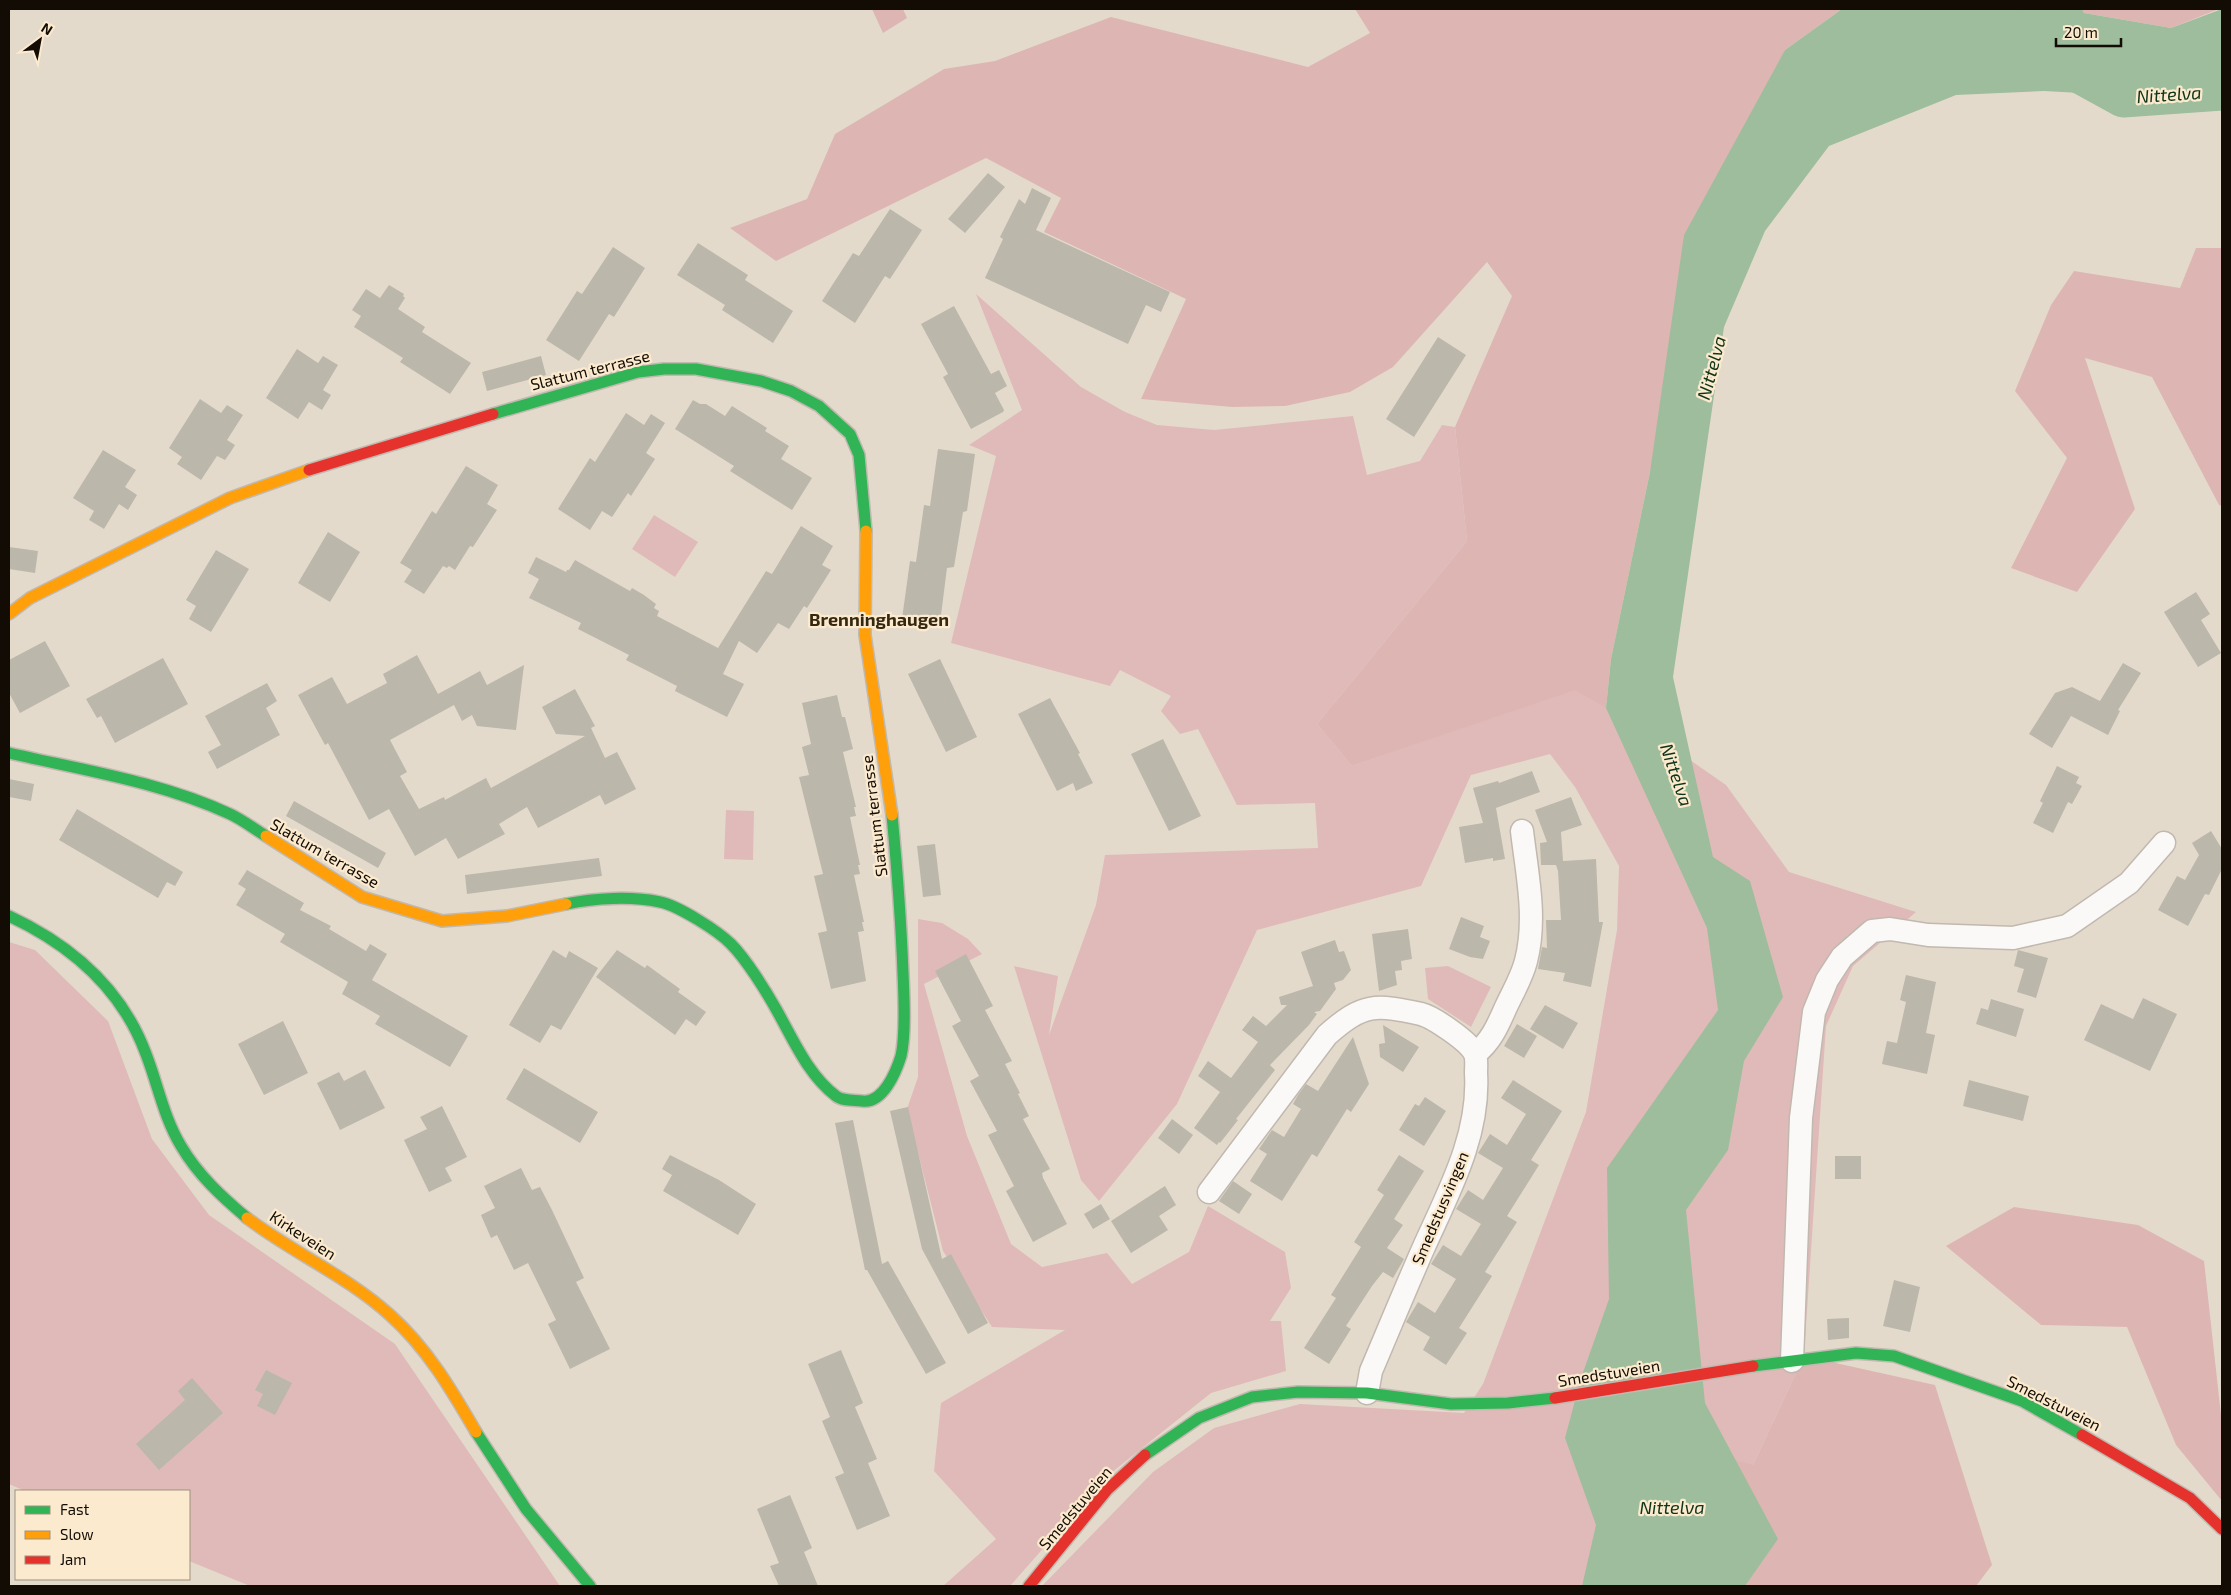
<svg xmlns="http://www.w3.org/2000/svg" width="2231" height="1595" font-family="'Exo 2',sans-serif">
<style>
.green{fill:#e0bab8}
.forest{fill:#ddb6b4}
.water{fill:#9ebd9d}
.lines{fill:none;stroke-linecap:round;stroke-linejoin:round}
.river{stroke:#9ebd9d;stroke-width:39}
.building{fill:#bbb7ab}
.street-casing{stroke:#c1b9af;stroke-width:25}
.fast-casing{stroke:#c1b9af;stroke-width:14}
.slow-casing{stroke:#c1b9af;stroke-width:14}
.jam-casing{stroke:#c1b9af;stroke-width:14}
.street{stroke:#fbf9f7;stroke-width:22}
.fast{stroke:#30b455;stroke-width:11}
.slow{stroke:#ff9f0a;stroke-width:11}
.jam{stroke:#e5322d;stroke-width:11}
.labels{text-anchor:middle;stroke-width:4.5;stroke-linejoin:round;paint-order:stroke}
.street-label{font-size:16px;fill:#120c04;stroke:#fceace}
.water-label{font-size:18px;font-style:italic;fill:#0e3419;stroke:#fceace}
.neighbourhood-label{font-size:18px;font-weight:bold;fill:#352810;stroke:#fceace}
</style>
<rect width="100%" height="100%" fill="#e4dacc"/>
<path class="green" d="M976 294 1081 387 1125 412 1157 425 1214 430 1353 416 1367 475 1420 461 1442 425 1455 427 1467 541 1317 724 1352 766 1575 689 1664 742 1726 785 1789 872 1916 912 1853 966 1826 1026 1804 1356 1753 1465 1636 1586H1042L1153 1472 1214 1428 1300 1404 1464 1413 1483 1384 1586 1112 1617 930 1619 866 1575 787 1550 754 1471 775 1421 886 1257 930 1177 1104 1099 1201 1081 1180 1014 966 1058 976 1049 1035 1096 905 1105 855 1318 848 1315 803 1237 805 1198 729 1180 734 1161 711 1171 696 1120 670 1110 686 951 643 996 456 969 445 1022 410Z
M654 515 698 542 675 577 632 549Z
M726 810 754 811 753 860 724 859Z
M918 919 942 923 968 939 982 954 924 984 967 1136 1011 1244 1042 1267 1107 1253 1132 1284 1189 1252 1208 1206 1285 1252 1291 1288 1270 1321H1281L1286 1371 1211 1393 1106 1477 1010 1586H943L996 1539 934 1471 941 1403 1065 1330 992 1327 943 1251 907 1109 918 1077Z
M9 942 35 950 108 1021 152 1139 209 1215 395 1344 560 1586H250L189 1561V1491H25L9 1484Z
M1448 966 1491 987 1471 1027 1428 999 1425 968Z"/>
<path class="forest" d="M872 9H903L907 18 883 33Z
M1355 9H1842L1785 50 1650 472 1611 659 1606 708 1575 690 1352 766 1317 724 1467 541 1455 427 1512 296 1487 262 1393 367 1350 392 1285 406 1232 407 1141 399 1186 299 1044 232 1061 198 986 158 776 261 730 228 807 199 835 134 944 69 995 61 1111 17 1308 67 1370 33Z
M2082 9H2219L2171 28 2084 13Z
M2196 248H2222V506L2219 505 2152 377 2085 358 2135 509 2077 592 2011 568 2067 458 2015 391 2051 305 2074 271 2180 288Z
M2014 1207 2138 1225 2204 1261 2222 1424V1501L2176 1445 2127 1327 2041 1325 1946 1246Z
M1804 1356 1935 1385 1992 1565 1976 1586H1636L1634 1431 1753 1465Z"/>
<path class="water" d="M1842 9H2082L2084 13 2171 28 2222 9V96L2208 100 2044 91 1956 95 1829 146 1765 231 1724 327 1673 677 1713 857 1750 881 1783 997 1744 1061 1728 1150 1686 1210 1705 1403 1778 1539 1745 1586H1582L1596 1525 1565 1438 1581 1378 1609 1299 1607 1168 1718 1010 1707 928 1606 708 1611 659 1650 472 1684 235 1785 50Z"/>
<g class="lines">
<path class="river" d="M2038 9 2072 70 2123 98 2222 91"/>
</g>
<path class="building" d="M988 173 1005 187 965 233 948 219Z
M1032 188 1051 198 1036 230 1170 292 1161 312 1146 305 1128 344 985 278 1003 239 1000 237 1019 199 1025 204Z
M890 209 922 230 890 279 885 276 855 323 822 301 853 253 859 256Z
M698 243 748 275 745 280 793 311 773 343 722 310 725 305 677 275Z
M613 247 645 268 614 317 609 314 579 361 546 340 577 291 582 294Z
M389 285 404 294 403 296 405 298 398 309 425 327 422 332 471 363 450 394 400 362 403 358 354 327 361 316 352 310 366 289 380 298Z
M954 306 991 374 999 370 1007 386 995 393 1004 410 1003 412 971 429 943 377 948 374 921 324Z
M1438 337 1466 355 1414 437 1386 419Z
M297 349 318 363 323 356 338 365 323 390 331 395 322 410 309 402 298 419 266 398Z
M541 356 546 375 487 391 482 372Z
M200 399 221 413 227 405 243 415 227 440 235 445 230 453 225 460 217 456 201 480 177 464 182 457 169 448Z
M693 400 700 404H706L725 416 732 406 767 428 765 431 789 446 781 459 812 478 792 510 730 471 734 466 675 429Z
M626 413 644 425 651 414 665 423 646 453 655 459 631 496 628 493 612 517 602 511 590 530 558 509 590 458 595 462Z
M938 449 975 454 967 511 963 512 954 567 947 568 940 623 938 624 902 619 910 561 916 562 924 505 930 506Z
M103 450 136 470 125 487 137 495 128 510 119 504 104 529 89 520 94 511 73 498Z
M466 466 498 485 487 504 497 510 473 547 470 546 455 570 449 566 447 568 443 566 424 594 404 582 412 570 400 563 432 511 436 514Z
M801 526 833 546 822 565 831 570 807 608 804 606 789 629 778 623 757 653 739 641 723 674 744 684 727 717 675 691 677 686 626 660 629 655 578 629 581 623 529 598 539 579 528 573 536 557 566 572 567 570H569L575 560 630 591 632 588 644 595 656 604 654 608 659 611 657 616 718 648 766 571 772 574Z
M328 532 360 552 330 602 298 583Z
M9 547 38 551 35 573 9 569Z
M216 550 249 569 211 632 189 619 196 606 186 600Z
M2196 592 2210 614 2201 620 2221 653 2198 667 2164 612Z
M45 641 70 686 20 713 9 693V660Z
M417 655 438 694 480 671 487 685 524 665 516 730 477 726 472 715 462 721 454 705 390 740 407 772 400 776 419 809 444 797 445 800 486 778 491 788 585 736 556 734 542 707 575 689 595 726 591 728 605 758 617 752 636 789 605 805 600 795 538 828 527 807 499 824 505 834 458 859 446 838 415 856 389 809 369 820 328 743 325 745 298 695 332 677 347 704 387 683 383 674Z
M163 658 188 704 115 743 101 716 97 718 86 699Z
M940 659 977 737 946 752 908 674Z
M2123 663 2141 673 2118 710 2120 711 2108 735 2071 716 2052 748 2029 734 2055 693 2072 687 2100 701Z
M267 683 277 701 266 708 280 735 217 769 208 752 221 745 205 716Z
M837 695 842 717H845L853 749 843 752 856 807H854L856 816 850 817 860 865H858L860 874 854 875 864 922H862L864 931 858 932 866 981 831 989 818 933 827 931 814 876 823 874 799 777 809 775 802 747 811 744 802 703Z
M1050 698 1080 753 1078 754 1093 783 1076 791 1073 783 1057 791 1018 714Z
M1163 739 1201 816 1169 831 1131 754Z
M2057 766 2079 777 2076 783 2082 786 2072 804 2068 802 2053 833 2033 823 2043 803 2040 801Z
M1532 771 1540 792 1496 808 1505 859 1493 861V858L1465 863 1459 827 1483 823 1473 788 1498 781 1499 783Z
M9 779 34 784 31 801 9 797Z
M1571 797 1582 825 1561 832 1563 861 1596 859 1599 922H1603L1591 987 1563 981 1565 973 1538 969 1542 947 1547 948 1546 920H1561L1558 871 1556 865H1541L1540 843 1547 842 1535 810Z
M294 801 386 853 378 868 286 816Z
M77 809 183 872 175 886 167 882 158 898 59 840Z
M2211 831 2222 849V869L2209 895 2205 894 2188 926 2158 910 2177 876 2185 880 2199 855 2192 843Z
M935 844 941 895 923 897 917 846Z
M599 858 602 876 467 894 465 875Z
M247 870 304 903 300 910 331 926 329 929 366 951 370 944 387 954 372 980 468 1036 450 1067 375 1024 380 1016 342 994 348 982 280 942 285 934 236 905 246 889 238 884Z
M1461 917 1484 926 1480 937 1490 941 1483 959 1470 957 1449 949Z
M1408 929 1412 959 1401 961 1402 970 1395 971 1397 985 1379 991 1372 934Z
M1335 940 1339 952 1344 951 1351 970 1343 980 1334 983 1336 989 1320 1011 1314 1012 1317 1014 1309 1025 1270 1065 1275 1070 1236 1119 1238 1120 1220 1143 1219 1142 1217 1145 1194 1128 1220 1092 1198 1076 1208 1061 1231 1078 1258 1042 1242 1030 1253 1016 1266 1026 1287 1005H1281L1279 997 1313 986 1301 952Z
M553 950 566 958 569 951 598 968 561 1030 551 1025 540 1043 509 1025Z
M617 950 645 968 647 965 680 989 678 992 706 1012 696 1026 686 1019 675 1035 596 977Z
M2018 950 2048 958 2036 998 2017 992 2024 969 2014 966Z
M966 954 993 1006 985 1010 1012 1061 1005 1064 1020 1093 1018 1094 1029 1116 1023 1119 1050 1169 1042 1173 1043 1178 1067 1224 1033 1242 1006 1191 1014 1186 988 1135 997 1131 970 1081 979 1076 952 1026 961 1021 935 971Z
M1906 975 1936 982 1926 1033 1935 1035 1927 1074 1882 1064 1887 1041 1897 1043 1906 1002 1900 1000Z
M2143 998 2177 1014 2150 1071 2084 1040 2101 1004 2133 1019Z
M1991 999 2024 1009 2016 1037 1976 1024 1981 1008 1988 1010Z
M1545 1005 1578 1023 1563 1049 1530 1029Z
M283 1021 308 1073 264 1095 238 1044Z
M1517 1024 1537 1036 1524 1058 1504 1046Z
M1383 1025 1419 1047 1403 1072 1380 1057 1379 1044 1385 1043Z
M1353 1037 1369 1084 1351 1112 1347 1109 1317 1157 1312 1154 1282 1201 1250 1181 1267 1154 1259 1149 1272 1130 1284 1137 1301 1109 1293 1104 1298 1095 1306 1084 1318 1091Z
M524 1068 598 1112 580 1143 506 1099Z
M365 1070 385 1108 340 1130 317 1083 339 1072 344 1081Z
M1513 1080 1562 1111 1531 1160 1539 1165 1507 1216 1517 1222 1485 1272 1492 1276 1459 1328 1467 1333 1446 1365 1423 1350 1430 1337 1406 1322 1418 1302 1435 1313 1456 1279 1431 1264 1443 1245 1461 1256 1481 1224 1456 1209 1468 1190 1483 1200 1503 1168 1478 1153 1490 1134 1507 1145 1526 1114 1501 1098Z
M1969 1080 2029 1096 2023 1121 1963 1106Z
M1425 1097 1446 1111 1424 1146 1399 1130 1415 1104 1419 1106Z
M442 1106 467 1157 445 1168 452 1181 429 1192 404 1140 427 1129 420 1117Z
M908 1107 942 1259 951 1254 988 1323 968 1334 922 1249 890 1111Z
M1172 1119 1193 1135 1179 1154 1158 1138Z
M853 1120 882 1264 888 1261 946 1363 926 1374 867 1270H865L835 1123Z
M670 1155 719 1180 756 1204 738 1235 663 1191 672 1175 662 1169Z
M1399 1155 1424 1171 1394 1219 1403 1225 1387 1248 1404 1259 1393 1278 1383 1272 1372 1286 1346 1326 1351 1329 1329 1364 1304 1348 1336 1298 1331 1295 1361 1247 1354 1242 1384 1195 1377 1190Z
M1835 1156H1861V1179H1835Z
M521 1168 532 1190 540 1187 552 1210 584 1278 576 1282 610 1349 570 1369 548 1324 556 1320 528 1263 514 1270 497 1235 491 1238 481 1215 495 1208 484 1186Z
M1233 1181 1252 1194 1239 1214 1219 1201Z
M1165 1186 1176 1205 1159 1216 1168 1230 1131 1253 1111 1221Z
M1101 1204 1110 1219 1093 1229 1084 1214Z
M1894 1280 1920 1287 1910 1332 1883 1326Z
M1849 1318V1338L1828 1340 1827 1319Z
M841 1350 863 1403 855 1407 877 1459 868 1463 890 1516 857 1530 835 1477 844 1473 822 1421 830 1417 808 1364Z
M266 1370 292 1383 275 1415 257 1406 263 1394 255 1390Z
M192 1378 223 1413 159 1470 136 1444 185 1400 178 1391Z
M790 1495 812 1548 804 1552 818 1586H779L770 1566 779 1563 757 1509Z"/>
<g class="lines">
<defs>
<path id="street" d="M1475 1054C1491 1042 1498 1025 1506 1007 1513 992 1522 977 1526 961 1537 918 1527 874 1522 831
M1209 1192 1327 1035C1363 1003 1375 1004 1421 1014 1433 1017 1470 1042 1475 1054 1477 1059 1476 1068 1476 1073 1480 1136 1448 1193 1423 1249 1405 1290 1388 1331 1371 1371L1367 1393
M1792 1361 1801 1118 1814 1012 1827 980 1842 957 1872 931 1890 929 1928 935 2013 938 2067 926 2129 883 2164 843"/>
<path id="fast" d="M493 414 638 372 664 369H696L761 381 791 391 819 406 850 434 859 455 866 531
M9 753C83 770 161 782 230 814 243 820 254 829 266 836
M566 904C595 898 631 896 660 902 679 906 718 931 731 944 746 959 766 991 776 1009 793 1039 808 1075 836 1096 842 1101 854 1100 862 1101 883 1104 896 1072 901 1056 906 1034 904 997 903 973 901 920 897 868 892 815
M9 916C71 945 122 989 146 1054 158 1085 164 1118 181 1146 198 1175 222 1197 247 1218
M1753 1366 1856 1353 1894 1356 2022 1401 2082 1435
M476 1432 526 1509 590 1586
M1145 1455 1199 1418 1252 1397 1298 1392 1367 1393 1451 1404 1508 1403 1555 1398"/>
<path id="slow" d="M866 531 865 635 892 815
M9 614 30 598 230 498 309 470
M266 836 362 897 442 921 507 916 566 904
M247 1218C293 1253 347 1276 390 1315 427 1348 451 1389 476 1432"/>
<path id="jam" d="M309 470 493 414
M1555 1398 1753 1366
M2082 1435 2190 1498 2222 1529
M1029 1586 1107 1490 1145 1455"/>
</defs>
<use href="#street" class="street-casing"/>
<use href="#fast" class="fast-casing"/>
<use href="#slow" class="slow-casing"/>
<use href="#jam" class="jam-casing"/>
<use href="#street" class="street"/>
<use href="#fast" class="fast"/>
<use href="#slow" class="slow"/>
<use href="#jam" class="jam"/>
</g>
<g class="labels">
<g class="street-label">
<text transform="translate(590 370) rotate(-14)" y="6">Slattum terrasse</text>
<text transform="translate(874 816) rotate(-97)" y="6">Slattum terrasse</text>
<text transform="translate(325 853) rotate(30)" y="6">Slattum terrasse</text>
<text transform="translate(1440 1208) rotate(-67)" y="6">Smedstusvingen</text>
<text transform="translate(303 1235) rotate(33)" y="6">Kirkeveien</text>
<text transform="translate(1609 1373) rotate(-9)" y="6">Smedstuveien</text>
<text transform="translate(2054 1403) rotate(27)" y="6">Smedstuveien</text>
<text transform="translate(1075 1508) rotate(-50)" y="6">Smedstuveien</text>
</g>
<g class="water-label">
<text transform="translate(2169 95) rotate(-4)" y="6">Nittelva</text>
<text transform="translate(1712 368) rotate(-75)" y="6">Nittelva</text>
<text transform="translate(1676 775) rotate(71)" y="6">Nittelva</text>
<text x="1672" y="1514">Nittelva</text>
</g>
<g class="neighbourhood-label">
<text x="879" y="626">Brenninghaugen</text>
</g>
</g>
<rect width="2231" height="1595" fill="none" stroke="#120c04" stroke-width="20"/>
<rect x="15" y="1490" width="175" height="90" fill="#fceace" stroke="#9e917d"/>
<rect x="25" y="1506" width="25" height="8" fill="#30b455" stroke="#9e917d"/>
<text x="60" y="1515" font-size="15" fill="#120c04">Fast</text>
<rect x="25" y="1531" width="25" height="8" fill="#ff9f0a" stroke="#9e917d"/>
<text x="60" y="1540" font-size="15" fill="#120c04">Slow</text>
<rect x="25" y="1556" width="25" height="8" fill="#e5322d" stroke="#9e917d"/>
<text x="60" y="1565" font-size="15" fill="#120c04">Jam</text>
<g transform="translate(40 40) rotate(32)" stroke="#fceace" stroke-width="4" paint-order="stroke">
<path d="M0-4L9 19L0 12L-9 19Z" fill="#120c04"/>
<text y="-8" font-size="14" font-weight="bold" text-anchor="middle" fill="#120c04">N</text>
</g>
<path d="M2056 38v8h65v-8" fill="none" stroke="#120c04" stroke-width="2.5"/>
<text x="2064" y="38" font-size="15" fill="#120c04" stroke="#fceace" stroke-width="4" paint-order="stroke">20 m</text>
</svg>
